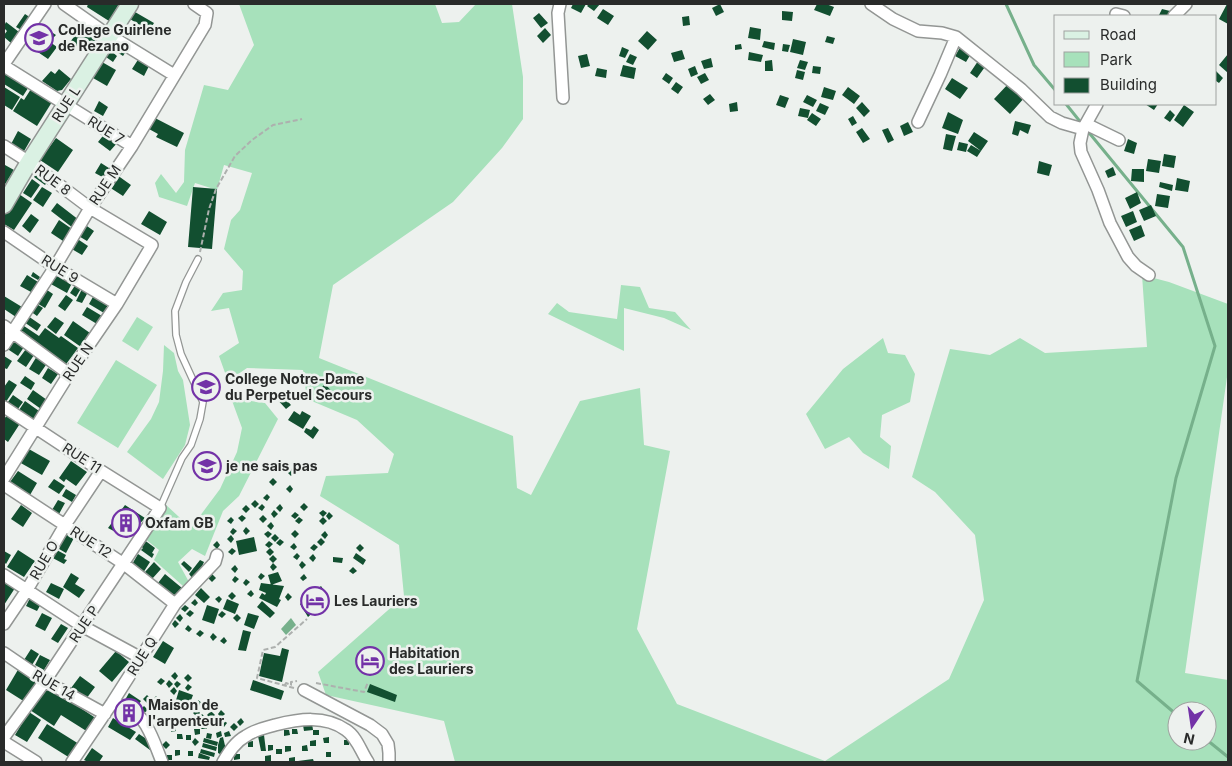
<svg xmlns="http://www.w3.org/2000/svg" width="1232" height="766" font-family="Inter,sans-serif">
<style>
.green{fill:#a7e1bb;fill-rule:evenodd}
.water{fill:#76b08b}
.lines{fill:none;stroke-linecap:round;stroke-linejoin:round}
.stream{stroke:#76b08b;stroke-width:3}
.building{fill:#124f30}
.lane-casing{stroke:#939694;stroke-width:8}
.street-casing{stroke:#939694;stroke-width:14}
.secondary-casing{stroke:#939694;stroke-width:19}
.path{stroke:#adb0ae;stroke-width:2;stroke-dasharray:5 2.5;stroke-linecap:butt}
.lane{stroke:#fff;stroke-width:5.5}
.street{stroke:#fff;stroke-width:11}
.secondary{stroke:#daf1e3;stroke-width:16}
.labels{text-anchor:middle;stroke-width:5;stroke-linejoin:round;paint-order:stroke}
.poi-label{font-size:14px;font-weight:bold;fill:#292b2a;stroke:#edf1ee;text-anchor:start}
.street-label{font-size:14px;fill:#292b2a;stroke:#edf1ee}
</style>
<rect width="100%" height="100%" fill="#edf1ee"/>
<path class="green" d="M239 4H435L442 23 459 22 476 4H512L523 77V119L502 148 453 202 333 285 319 358 513 436 517 488 531 495 580 401 640 388 644 445 670 451 637 629 677 704 825 761 949 679 984 600 975 535 935 492 912 477 950 349 990 355 1020 338 1045 353 1147 347 1142 275 1169 282 1228 304V370L1185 673 1228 680V762H455L444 721 326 695 318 672 404 596 399 545 320 496 326 476 388 473 394 454 357 420 307 399 303 370 247 368 228 381 219 356 239 343 229 308 211 311 223 293 242 290 243 271 224 249 231 220 240 210 252 173 224 165 217 190 195 183 187 206 159 197 155 183 161 174 176 193 184 182 185 150 204 85 228 90 254 45ZM1177 711H1207V741H1177Z
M621 285 640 287 649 308 675 312 691 330 664 318 624 308V351L548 314 557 303 569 312 617 319Z
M137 317 153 327 138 351 122 341Z
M883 338 888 353 905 355 915 374 910 402 882 415 880 437 891 446 889 469 863 453 849 437 825 449 806 414 843 369Z
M164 345 174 353 178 371 183 380 190 425 185 445 163 479 127 452 151 419 159 402 163 371Z
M116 360 157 385 118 448 77 423Z
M231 398 265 403 278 419 239 496 223 511 205 556 192 549 178 562 189 582 183 586 154 560 159 550 144 538 165 504 191 528 220 489 237 452 242 428Z"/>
<path class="water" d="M291 618 296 625 286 635 281 629Z"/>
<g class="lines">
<path class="stream" d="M1006 4 1034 65 1056 91
M1066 104 1082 124
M1086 129 1183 247 1215 346 1176 478 1137 681 1177 715
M1207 740 1228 757"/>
</g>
<path class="building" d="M88 4H119L109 21 87 7Z
M573 4H586L581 13 571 8Z
M589 4H600L594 11 587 6Z
M720 4 724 12 716 16 712 8Z
M817 4H826L834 7 830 16 814 10Z
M1227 4H1228V24L1219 19Z
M603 9 614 16 608 25 597 18Z
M1162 9 1170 11 1168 16 1159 15Z
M782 11 793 12 792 21 782 20Z
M135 12 154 23 149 31 130 19Z
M539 13 548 23 541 28 533 18Z
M25 14 31 18 23 31 16 27Z
M689 16 690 25 683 26 682 17Z
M6 22 19 32 11 43 4 37V35L7 31 4 28V26Z
M85 23 100 33 86 53 70 42Z
M39 24 56 35 53 38 50 36 44 46 46 48 50 42 57 47 48 59 26 44Z
M750 27 761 29 760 40 748 38Z
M545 28 551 35 543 43 537 36Z
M647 31 657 40 648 50 638 41Z
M827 36 835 38 833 44 825 42Z
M793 39 806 42 803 55 790 52Z
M764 41 775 43 774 50 762 47Z
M115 42 127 50 123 56 111 48Z
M741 44 742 49 735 50V45Z
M783 44 790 45 788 52 782 51Z
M961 46 972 52 966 62 955 56Z
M622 47 629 50 625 58 619 56Z
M682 50 685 59 674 62 671 53Z
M111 51 117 56 113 62 106 57Z
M749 52 763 55 761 62 748 60Z
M587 54 590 66 581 68 578 56Z
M630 54 637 57 633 65 626 62Z
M1228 54V73L1219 65Z
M141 55 149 66 144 76 132 69Z
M711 58 713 67 704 69 701 61Z
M980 58 987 64 977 78 970 73Z
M772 60 773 71H765V61Z
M800 60 808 62 805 70 797 68Z
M102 62 116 70 107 86 93 78Z
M623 65 636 68 634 79 620 76Z
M695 66 698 74 691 77 688 69Z
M813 66 821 67 820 74 812 73Z
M597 68 607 70 606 78 595 76Z
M59 69 71 79 62 90 57 91 42 81 51 71 55 74Z
M797 70 805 72 803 80 795 78Z
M1216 71 1223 78 1219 83 1216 81Z
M4 72 30 85 23 96 4 84Z
M666 73 673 78 669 84 662 79Z
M705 73 709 80 701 84 697 77Z
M952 78 968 88 960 99 945 89Z
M676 82 683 87 678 94 671 89Z
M1010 82 1025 97 1010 114 994 99Z
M4 87 20 97 12 110 4 105Z
M824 87 836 91 833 100 821 97Z
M848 87 860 96 854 104 842 95Z
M31 89 52 102 37 126 13 111 21 98 24 100Z
M710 94 715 100 708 105 703 99Z
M780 95 789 98 785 108 776 105Z
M807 95 817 100 813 107 803 102Z
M99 101 108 107 103 116 94 111Z
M737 102 738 111 730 112 729 104Z
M862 102 870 111 864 117 856 108Z
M820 103 829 107 825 115 816 111Z
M1145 104H1158L1154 110Z
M1184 105 1194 112 1183 127 1174 120Z
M800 108 810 110 808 118 798 116Z
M1170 110 1175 115 1170 122 1164 118Z
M948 112 963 120 958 134 942 128Z
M812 113 821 119 816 126 807 120Z
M853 116 857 123 852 126 848 119Z
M155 118 184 133 177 147 156 137 158 134 149 129Z
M1015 121 1031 125 1028 134 1020 130 1018 136 1012 134Z
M908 122 913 132 904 136 900 126Z
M862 128 870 139 863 143 856 132Z
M888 128 894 140 888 143 882 130Z
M18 131 31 139 23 153 10 146Z
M106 132 118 142 110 151 98 142Z
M974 132 988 141 981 151 968 141Z
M946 134 956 136 952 151 943 149Z
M56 138 73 150 58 172 40 160Z
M1128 139 1137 143 1134 154 1124 151Z
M959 142 968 144 966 152 957 150Z
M971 145 981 151 977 157 967 151Z
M1164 154 1176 156 1174 168 1162 166Z
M1148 159 1161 161 1159 173 1146 171Z
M1039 161 1052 165 1049 176 1037 173Z
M101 163 112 170 106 179 95 173Z
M5 165 14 170 4 186V167Z
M1113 167 1116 175 1108 178 1105 171Z
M1132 169H1144V182L1131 181Z
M37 173 48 181 45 185 34 177Z
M117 175 131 185 123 196 109 187Z
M1177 178 1190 181 1188 192 1175 190Z
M32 179 40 185 31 198 23 193Z
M1160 182 1173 185 1172 191 1159 187Z
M42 187 52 193 43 207 33 200Z
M193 187 217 189 212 249 188 247Z
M16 192 32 203 14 230 4 224V211Z
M1137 192 1141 203 1130 209 1125 198Z
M1157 194 1170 196 1168 208 1155 206Z
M57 203 79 220 73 228 51 211Z
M1151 205 1156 216 1144 221 1139 210Z
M149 211 167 222 160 235 141 224Z
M1133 211 1137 222 1126 227 1121 216Z
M31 214 39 220 30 233 22 226Z
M59 220 72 229 63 241 51 233Z
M84 224 94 231 87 241 77 235Z
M1141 225 1145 236 1134 241 1129 230Z
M76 238 88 246 82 255 70 248Z
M55 271 73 281 67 293 49 283Z
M33 272 40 277 38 280 31 276Z
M27 275 38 282 31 292 20 286Z
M78 281 83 285 76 297 70 293Z
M44 288 53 294 45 308 35 302Z
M82 289 88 292 82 303 76 301Z
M66 295 73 300 65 311 58 306Z
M94 295 109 303 104 313 89 304Z
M4 296 22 307 16 317 4 309Z
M35 303 43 308 37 316 30 311Z
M87 307 102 316 97 324 82 315Z
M28 316 41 325 37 331 24 322Z
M55 317 64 323 56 334 47 327Z
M73 321 90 333 81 347 64 335Z
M21 324 39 336 45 328 59 338 61 336 78 348 64 367 15 332Z
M12 339 24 347 18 356 6 348Z
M26 349 34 355 26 367 17 361Z
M4 356 12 361 7 369 4 368Z
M37 356 48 362 39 375 29 369Z
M48 368 58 374 51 384 42 378Z
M25 376 35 383 31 390 20 383Z
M9 380 17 385 4 405V387Z
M325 384 336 396 331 401 320 389Z
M33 390 47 400 41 409 27 399Z
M280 393 291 405 286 409 275 397Z
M13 395 23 402 15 413 5 406Z
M25 401 39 411 31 423 17 413Z
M294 411 300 415 302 411 311 416 303 429 288 420Z
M8 414 21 422 8 442 4 439V419Z
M314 426 319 430 313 439 304 432 306 428 311 430Z
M27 448 50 461 42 475 19 462Z
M71 461 87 472 76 486 66 479 64 482 59 478Z
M291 468 294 472 291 476 287 472Z
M18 471 37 483 30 495 10 482Z
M273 478 277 482 273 486 269 482Z
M54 479 65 486 59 494 48 487Z
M290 485 293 489 290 493 286 489Z
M66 489 76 495 72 502 62 496Z
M267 494 270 497 267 501 263 498Z
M58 500 65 503 59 514 52 510Z
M255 500 259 504 255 508 251 504Z
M304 503 308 507 304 511 300 507Z
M262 504 265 507 262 511 258 508Z
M280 504 283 508 280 512 276 508Z
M21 505 32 513 23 527 11 519Z
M125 505 145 518 127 538 108 528Z
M246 505 250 509 246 513 242 509Z
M274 510 278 514 274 518 271 514Z
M323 510 327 513 323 517 319 513Z
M295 512 299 515 295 519 291 516Z
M329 512 333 516 329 520 326 516Z
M242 515 246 518 242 522 238 518Z
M263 515 267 519 263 523 259 519Z
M231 517 234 520 231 524 227 521Z
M299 517 303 520 299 524 295 521Z
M323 517 327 521 323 525 319 521Z
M271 522 274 526 271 530 267 526Z
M246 527 250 531 246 535 243 531Z
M233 528 237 531 233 535 230 532Z
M64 529 75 536 66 553 54 546Z
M295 530 299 534 295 538 291 534Z
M268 531 272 534 268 538 264 534Z
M325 531 328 535 325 539 321 535Z
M275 534 279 538 275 542 271 538Z
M231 535 234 539 231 543 227 539Z
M254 537 257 551 239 555 236 541Z
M321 538 325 542 321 546 317 542Z
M143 539 155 548 152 553 154 554 152 558 141 550 143 548 139 545Z
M280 539 284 542 280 546 276 543Z
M217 541 220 545 217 549 213 545Z
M269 541 273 544 269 548 265 545Z
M294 543 297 547 294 550 290 547Z
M314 544 318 547 314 551 310 548Z
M360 544 364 548 360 552 356 548Z
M53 548 66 555 64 559 67 560 64 564 49 556Z
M232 548 236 551 232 555 228 552Z
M270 548 274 552 270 556 266 552Z
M18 550 35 561 24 577 7 567Z
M4 551 11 555 6 564 4 562Z
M297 553 300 556 297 560 293 557Z
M356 553 366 560 363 565 353 558Z
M138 554 150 562 143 573 131 566Z
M313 554 316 558 313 562 309 558Z
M273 555 277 559 273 563 269 559Z
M333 557 343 558 342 563 333 562Z
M200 560 204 562 199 573 193 579 189 574Z
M184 561 192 568 189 572 181 564Z
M302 561 306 565 302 569 299 565Z
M154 562 161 569 152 579 145 572Z
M273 563 277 567 273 571 270 567Z
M235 565 238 569 235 573 231 569Z
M353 567 357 571 353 574 349 571Z
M278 572 282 581 271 585 268 575Z
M71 573 79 578 75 584 85 590 79 598 63 587Z
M261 573 265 576 261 580 258 577Z
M165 574 182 588 175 597 158 583Z
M212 574 216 578 212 582 208 578Z
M304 574 307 578 303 581 300 578Z
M235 576 239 579 235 583 232 580Z
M4 577 17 585 4 605Z
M246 579 250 582 246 586 243 583Z
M51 583 64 589 59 599 46 592Z
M261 583 284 586 279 599 281 600 277 607 259 598 262 593 265 595 266 593 259 590Z
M321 586 329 598 308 617 300 604Z
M201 588 210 597 204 603 195 595Z
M251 590 254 594 251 597 247 594Z
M232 592 236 596 232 600 228 596Z
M288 593 292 597 288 601 285 597Z
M31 596 42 602 37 611 26 606Z
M219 596 222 599 219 603 215 599Z
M195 599 198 603 195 606 191 603Z
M227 599 239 604 235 614 223 609Z
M262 601 275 613 270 618 257 607Z
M185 605 189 608 185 612 181 609Z
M207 605 219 609 214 624 202 620Z
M190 610 194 613 190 617 186 614Z
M222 611 226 614 222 618 218 615Z
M42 613 52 618 45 631 35 626Z
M248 613 259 616 254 629 244 625Z
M180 614 183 618 180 622 176 618Z
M237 614 241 618 237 622 233 618Z
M175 620 179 624 175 628 172 624Z
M61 624 68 628 58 643 51 639Z
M188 625 192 629 189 632 185 629Z
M200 630 204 633 200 637 196 634Z
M243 630 251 632 246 651 238 650Z
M213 633 217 637 213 641 210 637Z
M224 637 227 641 224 644 220 641Z
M163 641 174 648 165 664 153 657Z
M282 648 289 650 282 682 259 676 264 653 280 656Z
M31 649 39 654 32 665 24 660Z
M116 651 129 662 112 682 99 671Z
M40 655 50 660 44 670 35 665Z
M19 668 39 681 25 702 6 690Z
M175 672 178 676 175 680 171 676Z
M188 674 192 678 188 682 184 678Z
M80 676 95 687 86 699 71 688Z
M161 678 165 681 161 685 157 682Z
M169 680 173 684 169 688 166 684Z
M253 680 284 691 281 700 250 690Z
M177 681 181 684 177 688 174 684Z
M188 684 192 687 188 691 185 688Z
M370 684 397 695 395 702 367 692Z
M46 685 97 719 88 732 61 715 54 726 30 710Z
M174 687 177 691 174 695 170 691Z
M179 690 193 695 187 711 174 707Z
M129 693 141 701 133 712 122 705Z
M147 695 151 699 147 703 143 699Z
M156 696 160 700 156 703 153 700Z
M198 700 202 703 198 707 195 704Z
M144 706 148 710 144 713 140 710Z
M197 709 200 713 197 717 193 713Z
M221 710 225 714 221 718 218 714Z
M211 711 215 715 211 719 207 715Z
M29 712 41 720 27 742 15 735Z
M202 714 205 717 202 721 198 718Z
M113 718 136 732 130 740 108 727Z
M241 718 244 722 240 726 237 722Z
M164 720 168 723 164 727 160 723Z
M224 720 227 723 224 727 220 724Z
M234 723 238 727 234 731 230 727Z
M312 723 313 730 304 731 303 725Z
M47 724 79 744 70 758 38 738Z
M201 724H206L207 729H201Z
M171 726H176V731L171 732Z
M194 729H200V734L195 735Z
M292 729H297L298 734H292Z
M284 730H289L290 735 284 736Z
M313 730H319V735H313Z
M221 731 222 736 217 738 216 733Z
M229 731 231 736 225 737 224 733Z
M207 733 212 734 211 739 206 738Z
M139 734 154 744 150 750 135 739Z
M177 734H182L183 739H177Z
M186 735H191V740H186Z
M264 735 266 751H261L258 736Z
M223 737 226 750 224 756 218 753V745L220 738Z
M329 737V743H324L323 738Z
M195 738 199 742 195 746 192 742Z
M204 738 218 742 217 746 203 742Z
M316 740V746H310V741Z
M344 740H349V745H344Z
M166 741 170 745 166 749 162 745Z
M253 741V747H248V742Z
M203 743 217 747 216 751 202 747Z
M268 745H273V750L268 751Z
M307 745 308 751H302V746Z
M285 746H291V751L285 752Z
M92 748 103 756 99 762H88L84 760Z
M201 749 215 753 214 757 200 753Z
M276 749H282V754H276Z
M175 750H180V755L175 756Z
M188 751H193V756H188Z
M326 752H331V757H326Z
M199 753 210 757 209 760 198 758Z
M234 754H240V759L234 760Z
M167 755H172V760H167Z
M271 755V761H265V756Z
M295 757V762H289V758Z
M313 759 314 762H298V761Z"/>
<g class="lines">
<defs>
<path id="lane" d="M160 508 182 458 191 445 200 419 203 402 181 354 176 335 175 311 186 282 198 259"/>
<path id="street" d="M64 4 101 30 174 75
M560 4 558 13 563 98
M871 4 893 19 918 31 942 33 956 37 1021 89 1050 117 1062 123 1083 129
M1116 14 1124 16
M1174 16 1186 4
M4 64 45 4
M4 66 132 146
M1097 104 1083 129 1080 143 1081 152 1098 190 1110 223 1128 257 1136 266 1149 275
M918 122 940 75 956 37
M1086 124 1119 140
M4 146 29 162 90 208 152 245 117 304 69 374 4 478
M4 232 55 267 117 304
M4 326 69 374
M4 345 55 267 90 208 132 146 205 25 207 13 194 4
M4 407 101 471 160 508 45 681 4 737
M4 485 124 564 175 604
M4 575 82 626 141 658
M4 624 27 590 65 525 101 471
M4 653 45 681 105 714
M304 690 370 725 382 734 388 744 389 753V762
M112 703C120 705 129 707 135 712 148 722 156 747 162 762
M4 742 36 762
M72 762 112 703 175 604 215 562 217 555
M223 762C229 752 235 742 246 736 254 730 265 728 275 725 299 719 325 715 346 730 357 737 361 752 368 762"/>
<path id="secondary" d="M4 205 29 162 130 4"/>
</defs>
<use href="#lane" class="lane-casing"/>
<use href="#street" class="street-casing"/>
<use href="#secondary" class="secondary-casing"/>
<path class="path" d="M200 252 209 209 216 189 235 156 252 140 273 125 302 119
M316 683 364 692 368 682
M285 685 286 683 291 685V682L297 681
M294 688 257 678 263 650 275 647 307 619"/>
<use href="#lane" class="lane"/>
<use href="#street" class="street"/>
<use href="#secondary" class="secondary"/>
</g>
<defs>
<symbol id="school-ring" viewBox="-11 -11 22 22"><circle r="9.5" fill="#edf1ee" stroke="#7332a7" stroke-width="1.5"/><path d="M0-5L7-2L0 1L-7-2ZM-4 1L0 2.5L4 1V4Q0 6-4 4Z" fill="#7332a7"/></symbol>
<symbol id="building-ring" viewBox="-11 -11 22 22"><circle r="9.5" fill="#edf1ee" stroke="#7332a7" stroke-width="1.5"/><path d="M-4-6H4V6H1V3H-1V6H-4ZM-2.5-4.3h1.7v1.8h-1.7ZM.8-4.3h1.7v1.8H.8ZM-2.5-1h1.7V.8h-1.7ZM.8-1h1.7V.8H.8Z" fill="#7332a7"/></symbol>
<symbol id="hotel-ring" viewBox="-11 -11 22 22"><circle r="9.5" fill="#edf1ee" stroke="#7332a7" stroke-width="1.5"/><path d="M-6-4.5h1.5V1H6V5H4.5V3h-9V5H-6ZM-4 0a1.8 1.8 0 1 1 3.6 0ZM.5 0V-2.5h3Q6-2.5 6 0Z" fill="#7332a7"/></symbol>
</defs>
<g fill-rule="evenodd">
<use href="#school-ring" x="23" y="22" width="32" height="32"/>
<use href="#school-ring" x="190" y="371" width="32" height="32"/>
<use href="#school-ring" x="191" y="450" width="32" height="32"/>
<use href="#building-ring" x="110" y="507" width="32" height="32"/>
<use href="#hotel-ring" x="299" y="585" width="32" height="32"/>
<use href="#hotel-ring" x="354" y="645" width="32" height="32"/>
<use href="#building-ring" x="113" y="697" width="32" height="32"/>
</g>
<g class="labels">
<g class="poi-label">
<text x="58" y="35">College Guirlene<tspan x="58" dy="16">de Rezano</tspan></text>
<text x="225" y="384">College Notre-Dame<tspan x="225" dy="16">du Perpetuel Secours</tspan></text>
<text x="226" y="471">je ne sais pas</text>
<text x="145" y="528">Oxfam GB</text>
<text x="334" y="606">Les Lauriers</text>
<text x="389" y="658">Habitation<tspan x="389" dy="16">des Lauriers</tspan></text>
<text x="148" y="710">Maison de<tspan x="148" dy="16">l'arpenteur</tspan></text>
</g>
<g class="street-label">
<text transform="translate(66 104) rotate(-57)" y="5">RUE L</text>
<text transform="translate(106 130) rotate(32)" y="5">RUE 7</text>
<text transform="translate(53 180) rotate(37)" y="5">RUE 8</text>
<text transform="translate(105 185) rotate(-56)" y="5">RUE M</text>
<text transform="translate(60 269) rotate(32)" y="5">RUE 9</text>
<text transform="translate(78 362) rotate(-56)" y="5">RUE N</text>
<text transform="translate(82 458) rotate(33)" y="5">RUE 11</text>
<text transform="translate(91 542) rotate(33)" y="5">RUE 12</text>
<text transform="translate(44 560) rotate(-60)" y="5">RUE O</text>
<text transform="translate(84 624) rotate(-56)" y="5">RUE P</text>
<text transform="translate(142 656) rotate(-58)" y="5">RUE Q</text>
<text transform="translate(54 685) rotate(30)" y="5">RUE 14</text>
</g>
</g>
<rect width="1232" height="766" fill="none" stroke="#292b2a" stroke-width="10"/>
<rect x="1054" y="15" width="162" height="90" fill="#edf1ee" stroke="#9fa2a0"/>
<rect x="1064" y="31" width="25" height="8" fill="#daf1e3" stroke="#9fa2a0"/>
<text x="1100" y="40" font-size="15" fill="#292b2a">Road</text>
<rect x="1064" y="52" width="25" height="15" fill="#a7e1bb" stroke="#9fa2a0"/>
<text x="1100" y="65" font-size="15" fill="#292b2a">Park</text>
<rect x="1064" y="78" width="25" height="15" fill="#124f30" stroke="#9fa2a0"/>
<text x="1100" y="90" font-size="15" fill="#292b2a">Building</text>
<g transform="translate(1192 726) rotate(193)"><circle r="24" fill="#edf1ee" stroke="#9fa2a0"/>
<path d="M0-4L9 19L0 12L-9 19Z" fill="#7332a7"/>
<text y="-8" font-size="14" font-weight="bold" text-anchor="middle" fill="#292b2a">N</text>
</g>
</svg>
